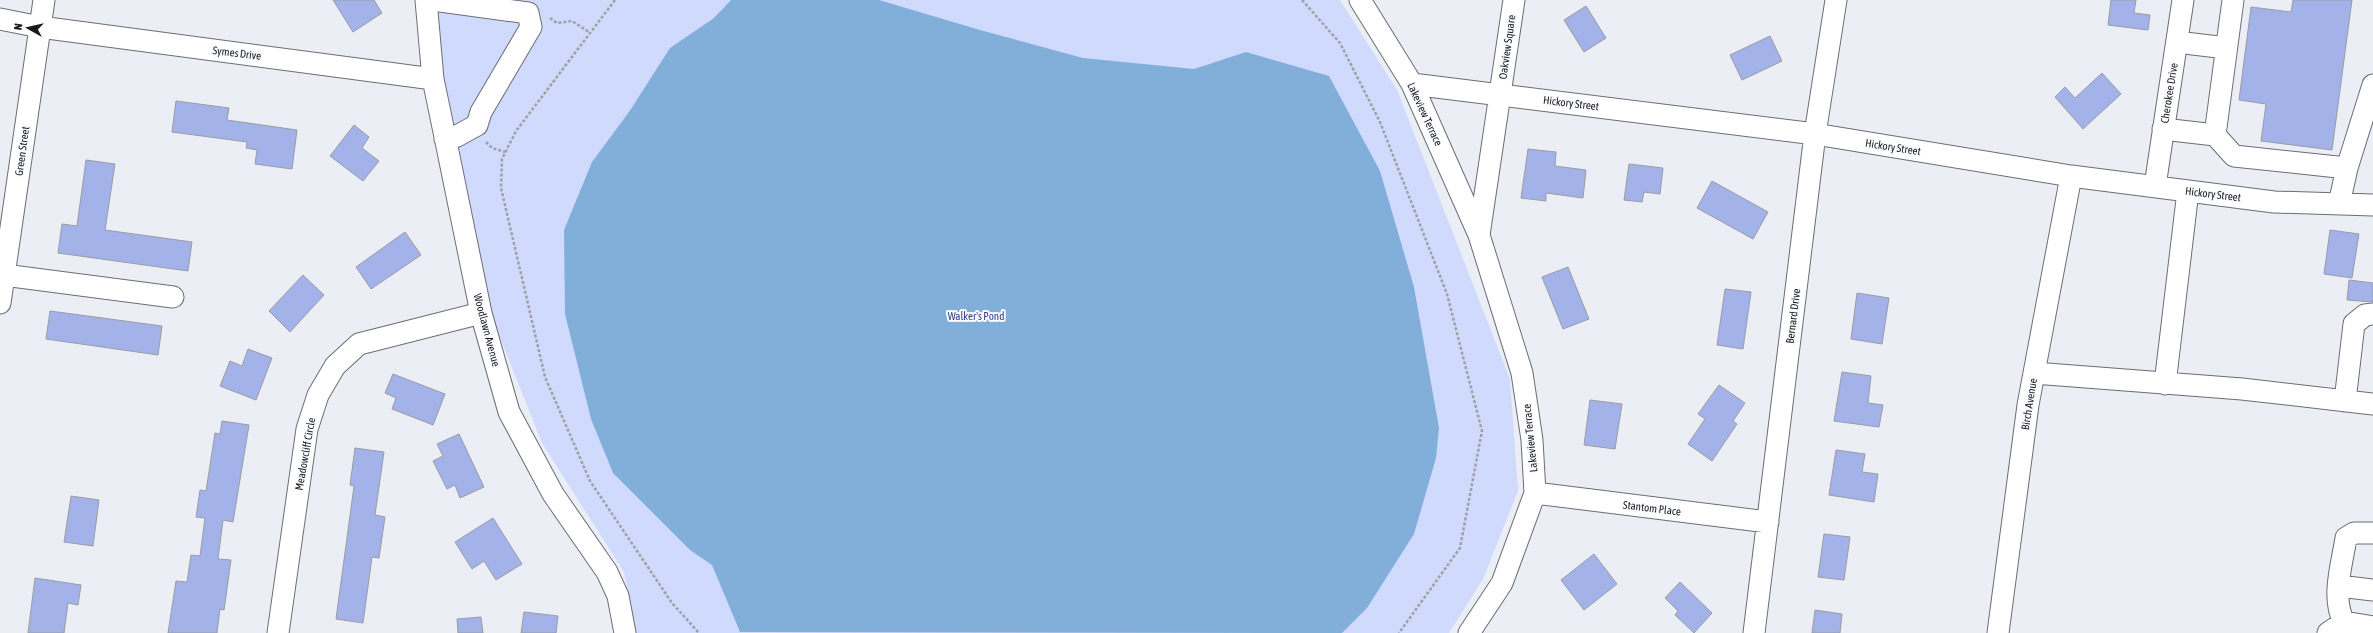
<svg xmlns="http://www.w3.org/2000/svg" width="2373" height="633" font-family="'Asap Condensed',sans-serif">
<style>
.green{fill:#d0dafd}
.water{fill:#81afda}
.building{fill:#a3b3ea;stroke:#999ca3}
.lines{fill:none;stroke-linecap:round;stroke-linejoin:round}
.minor-casing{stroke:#6b6d73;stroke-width:23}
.path{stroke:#9ea0a5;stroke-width:2.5;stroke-dasharray:3 2;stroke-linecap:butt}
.minor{stroke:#fff;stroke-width:21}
.labels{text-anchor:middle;stroke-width:4;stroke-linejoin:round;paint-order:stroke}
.street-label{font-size:11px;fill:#191a1c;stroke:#fbfcff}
.park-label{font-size:11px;fill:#2f3b7c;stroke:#fbfcff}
</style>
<rect width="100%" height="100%" fill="#eceef6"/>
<path class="green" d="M435 0H1340L1397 90 1510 379 1518 491 1483 579 1449 633H633V617L624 572 542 443 486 302 440 66Z"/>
<path class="water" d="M731 0H879L980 30 1083 58 1194 69 1246 52 1329 76 1380 171 1414 287 1439 428 1436 458 1414 534 1367 608 1342 633 740 632 712 565 690 550 613 473 591 419 565 314 564 230 592 162 629 112 670 48 714 18Z"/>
<path class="building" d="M333 0H374L382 13 353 32Z
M2111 0H2136L2134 13 2150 15 2148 30 2108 25Z
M2293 0H2352L2332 150 2261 141 2266 104 2239 100 2251 7 2291 12Z
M1586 6 1606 38 1584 52 1564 20Z
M1770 36 1782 61 1742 80 1730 55Z
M2102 73 2121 94 2083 129 2055 97 2065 87 2075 98Z
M176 101 229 108 227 120 297 130 292 169 255 164 257 150 246 148 247 142 172 132Z
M354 125 369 137 362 148 379 161 363 181 330 156Z
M1528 149 1556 152 1555 166 1586 170 1583 198 1546 193V201L1521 198Z
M86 160 115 164 105 230 192 242 188 271 58 253 62 224 77 226Z
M1629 164 1663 168 1660 194 1644 192 1642 202 1624 200Z
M1712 181 1768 212 1753 239 1697 208Z
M2330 230 2359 234 2352 278 2324 274Z
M405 232 421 255 371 289 356 267Z
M1568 267 1589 319 1563 329 1542 277Z
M303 275 324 295 290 332 269 311Z
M2349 280 2373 283V302L2347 300Z
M1725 289 1751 292 1743 349 1717 345Z
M1857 293 1889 298 1882 344 1851 339Z
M50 311 162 326 158 355 46 339Z
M248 349 272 358 256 400 220 386 230 361 242 366Z
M1842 372 1871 376 1868 403 1883 405 1879 427 1834 421Z
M393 374 445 394 433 425 392 409 396 398 385 393Z
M1719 385 1745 403 1733 421 1737 424 1712 461 1688 444 1705 419 1698 414Z
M1590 400 1622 404 1615 449 1584 445Z
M222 421 249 425 233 522 223 520 218 559 231 560 224 610 220 609 217 633H168L176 581 187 582 191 555 200 556 205 518 196 517 200 490 206 491 215 433 220 434Z
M459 434 484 487 460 498 455 485 447 489 433 461 443 456 437 444Z
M355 448 384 452 375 515 385 517 379 558 372 557 363 623 336 619 354 486 350 485Z
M1836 450 1865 454 1862 472 1878 474 1874 502 1829 495Z
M71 496 99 500 93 546 64 542Z
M493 518 522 564 496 580 484 561 472 569 455 542Z
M1824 534 1850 537 1844 580 1818 577Z
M1594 554 1617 584 1584 610 1561 580Z
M35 578 81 585 78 605 68 603 64 633H28Z
M1680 582 1712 613 1694 633 1675 615 1678 611 1665 598Z
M1815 610 1842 614 1840 633H1812Z
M524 612 558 616 556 633H521Z
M481 617 483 633H458L457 619Z"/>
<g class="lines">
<defs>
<path id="minor" d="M426 0 433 79 443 127 481 313 509 412 553 494 607 572 618 596 625 633
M433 0 528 13 531 27 481 112 477 125 457 136 445 139
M1360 0 1412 84 1479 235 1522 373 1532 440 1535 493 1502 583 1469 633
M0 19 40 27 433 79
M2177 42 2226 48
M1412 84 1815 134 2071 176 2188 191 2274 202 2373 205
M2163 129 2215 135 2234 156 2347 168
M2215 135 2233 0
M2155 186 2183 0
M2339 204 2347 168 2373 85
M1479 235 1514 0
M4 275 173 297
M0 303 44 0
M2034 373 2242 389 2373 404
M2165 384 2188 191
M2345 401 2354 324 2365 315 2373 314
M1535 493 1768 522
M2373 533H2354L2346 538C2342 564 2331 598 2344 622L2373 627
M2339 586 2373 590
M278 633 307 429 318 395 335 366 359 344 481 313
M1754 633 1815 134 1836 0
M1998 633 2028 405 2071 176
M2328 633 2344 622"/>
</defs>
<use href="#minor" class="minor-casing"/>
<path class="path" d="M615 0 516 131 502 159 501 188 545 377 590 481 672 603 699 633
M1302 0 1340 43 1380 122 1447 294 1482 431 1460 548 1399 633
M550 18 557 23 572 21 589 32
M486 142 492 148 505 152"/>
<use href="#minor" class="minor"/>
</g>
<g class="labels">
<g class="street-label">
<text transform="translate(1507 47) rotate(-82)" y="4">Oakview Square</text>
<text transform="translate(237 53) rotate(7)" y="4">Symes Drive</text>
<text transform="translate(2169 93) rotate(-81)" y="4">Cherokee Drive</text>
<text transform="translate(1571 103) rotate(7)" y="4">Hickory Street</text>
<text transform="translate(1425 114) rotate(65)" y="4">Lakeview Terrace</text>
<text transform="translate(1893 147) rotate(9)" y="4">Hickory Street</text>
<text transform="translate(22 151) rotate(-82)" y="4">Green Street</text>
<text transform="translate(2213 194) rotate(7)" y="4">Hickory Street</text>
<text transform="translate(1793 316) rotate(-83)" y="4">Bernard Drive</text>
<text transform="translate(487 330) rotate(75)" y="4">Woodlawn Avenue</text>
<text transform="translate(2029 404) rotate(-81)" y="4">Birch Avenue</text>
<text transform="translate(1530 438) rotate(-96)" y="4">Lakeview Terrace</text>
<text transform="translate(305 454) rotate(-80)" y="4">Meadowcliff Circle</text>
<text transform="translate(1652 508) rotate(7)" y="4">Stantom Place</text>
</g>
<g class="park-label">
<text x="976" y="320">Walker's Pond</text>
</g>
</g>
<g transform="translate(28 28) rotate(278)" stroke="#fbfcff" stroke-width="3" paint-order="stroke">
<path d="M0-3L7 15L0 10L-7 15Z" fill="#191a1c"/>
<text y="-6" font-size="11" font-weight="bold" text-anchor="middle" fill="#191a1c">N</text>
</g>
</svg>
